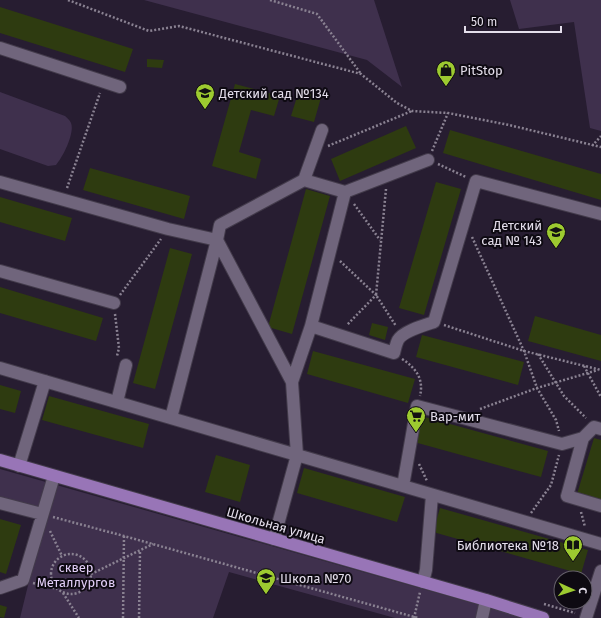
<svg xmlns="http://www.w3.org/2000/svg" width="601" height="618" font-family="'Fira Sans',sans-serif">
<style>
.green{fill:#3f304d}
.building{fill:#2e3b10}
.lines{fill:none;stroke-linecap:round;stroke-linejoin:round}
.minor-casing{stroke:#433b4b;stroke-width:14}
.major-casing{stroke:#433b4b;stroke-width:14}
.path{stroke:#8a8292;stroke-width:2.5;stroke-dasharray:2 2;stroke-linecap:butt}
.minor{stroke:#70657c;stroke-width:12}
.major{stroke:#9875b7;stroke-width:12}
.labels{text-anchor:middle;stroke-width:4;stroke-linejoin:round;paint-order:stroke}
.poi-label{font-size:13px;fill:#e4deeb;stroke:#0e0a12;text-anchor:start}
.street-label{font-size:13px;fill:#e4deeb;stroke:#0e0a12}
.park-label{font-size:13px;fill:#e2cef7;stroke:#0e0a12}
</style>
<rect width="100%" height="100%" fill="#271d31"/>
<path class="green" d="M144 0H374L402 87 367 60Z
M510 0H601V131L590 128 574 22 519 29Z
M0 92 65 116C67 118 70 120 71 123 75 133 63 157 56 165L48 166 0 149Z
M0 469 525 618H395L229 572 213 618H20L44 520 0 506Z"/>
<path class="building" d="M0 7 133 49 125 72 0 33Z
M147 59 164 60 162 68 147 67Z
M235 84 280 96 274 116 251 110 239 152 261 159 256 179 212 166Z
M300 87 322 94 314 122 291 116Z
M406 126 416 148 340 181 331 159Z
M450 130 601 174V200L443 153Z
M90 168 190 196 184 219 83 190Z
M436 182 461 189 424 315 399 308Z
M306 189 330 196 292 334 268 327Z
M0 197 72 218 65 241 0 222Z
M170 248 192 254 155 389 133 383Z
M0 287 103 318 96 341 0 313Z
M535 316 601 335V361L528 341Z
M372 323 388 327 385 340 369 335Z
M422 335 524 362 518 385 416 357Z
M313 351 415 379 408 403 307 374Z
M0 385 21 391 15 413 0 409Z
M49 396 149 424 143 448 42 420Z
M421 416 548 451 541 477 414 442Z
M594 438 601 440V502L577 494Z
M216 455 250 465 240 502 205 492Z
M304 468 405 497 397 522 297 493Z
M440 508 588 550 581 574 433 532Z
M0 519 21 525 6 574 0 572Z
M0 605 7 607 4 618 0 617Z"/>
<g class="lines">
<defs>
<path id="minor" d="M0 48 120 87
M304 180 322 130
M0 182 168 229 217 240 171 418
M0 271 114 303
M311 326 394 353C395 349 396 344 398 340 403 331 425 325 434 322L476 181 601 214
M0 368 601 544
M292 382 217 240 220 225 304 180 345 192 428 160
M117 402 126 365
M583 438 567 496 601 506
M19 466 45 381
M403 486 417 406 562 444 583 438 594 427 601 429
M0 503 42 514
M274 539 297 455 292 382 311 326 345 192
M423 582 426 570 432 495
M0 588 23 580 54 476
M482 618 486 600
M586 618 601 571"/>
<path id="major" d="M0 460 486 600 543 618"/>
</defs>
<use href="#minor" class="minor-casing"/>
<use href="#major" class="major-casing"/>
<path class="path" d="M68 0 149 31 179 26 361 74 397 103 412 111 448 113 509 125 601 147
M270 0 317 14 361 74
M328 146 412 111
M592 146 601 136
M432 151 448 113
M438 164 466 177
M67 188 100 93
M386 189 376 295 396 326
M354 204 380 240
M472 237 524 351 537 388 556 420 559 431
M340 261 376 295 347 325
M120 295 161 239
M115 314 119 348 117 356
M444 325 524 351 601 370
M538 354 564 396 586 418
M402 359C416 368 424 379 420 396
M584 366 601 397
M480 409 537 388 598 370
M419 464 427 481
M581 512 585 527
M531 513 551 485 559 455
M53 517 124 536 418 618
M50 531 62 556
M51 574a20 20 0 1 1 40 0a20 20 0 1 1-40 0Z
M91 574 153 544
M33 583 57 589
M63 593 79 618
M544 604 575 613
M123 618 124 536
M139 618 140 551
M414 618 420 592"/>
<use href="#minor" class="minor"/>
<use href="#major" class="major"/>
</g>
<defs>
<symbol id="shop-pin" viewBox="-11 -11 22 30"><path d="M0 17L-7.5 6A9.5 9.5 0 1 1 7.5 6Z" fill="#9dca30" stroke="#0e0a12"/><path d="M-5-2.5h2.3a2.7 3.5 0 0 1 5.4 0H5L5.5 6h-11ZM-1.5-2.5h3a1.5 2.3 0 0 0-3 0Z" fill="#111"/></symbol>
<symbol id="school-pin" viewBox="-11 -11 22 30"><path d="M0 17L-7.5 6A9.5 9.5 0 1 1 7.5 6Z" fill="#9dca30" stroke="#0e0a12"/><path d="M0-5L7-2L0 1L-7-2ZM-4 1L0 2.5L4 1V4Q0 6-4 4Z" fill="#111"/></symbol>
<symbol id="supermarket-pin" viewBox="-11 -11 22 30"><path d="M0 17L-7.5 6A9.5 9.5 0 1 1 7.5 6Z" fill="#9dca30" stroke="#0e0a12"/><path d="M-6-5.5h2.5l.6 2H6L4.5 2H-2.5L-4.4-4H-6ZM-1.5 3.2a1.3 1.3 0 1 0 .1 0ZM3 3.2a1.3 1.3 0 1 0 .1 0Z" fill="#111"/></symbol>
<symbol id="library-pin" viewBox="-11 -11 22 30"><path d="M0 17L-7.5 6A9.5 9.5 0 1 1 7.5 6Z" fill="#9dca30" stroke="#0e0a12"/><path d="M-6-4Q-3-5.5-.7-3.5V5Q-3 3-6 4ZM6-4Q3-5.5 .7-3.5V5Q3 3 6 4Z" fill="#111"/></symbol>
</defs>
<g fill-rule="evenodd">
<use href="#shop-pin" x="435" y="59" width="22" height="30"/>
<use href="#school-pin" x="194" y="82" width="22" height="30"/>
<use href="#school-pin" x="545" y="221" width="22" height="30"/>
<use href="#supermarket-pin" x="405" y="405" width="22" height="30"/>
<use href="#library-pin" x="562" y="534" width="22" height="30"/>
<use href="#school-pin" x="255" y="567" width="22" height="30"/>
</g>
<g class="labels">
<g class="poi-label">
<text x="460" y="75">PitStop</text>
<text x="219" y="98">Детский сад №134</text>
<text x="542" y="230" text-anchor="end">Детский<tspan x="542" dy="15">сад № 143</tspan></text>
<text x="430" y="421">Вар-мит</text>
<text x="559" y="550" text-anchor="end">Библиотека №18</text>
<text x="280" y="583">Школа №70</text>
</g>
<g class="street-label">
<text transform="translate(276 525) rotate(16)" y="5">Школьная улица</text>
</g>
<g class="park-label">
<text x="76" y="572">сквер<tspan x="76" dy="15">Металлургов</tspan></text>
</g>
</g>
<g transform="translate(573 590) rotate(93)"><circle r="19" fill="#0e0a12" stroke="#645f69"/>
<path d="M0-3L7 15L0 10L-7 15Z" fill="#9dca30"/>
<text y="-6" font-size="11" font-weight="bold" text-anchor="middle" fill="#e4deeb">С</text>
</g>
<path d="M465 26v6h96v-6" fill="none" stroke="#e4deeb" stroke-width="2"/>
<text x="471" y="26" font-size="12" fill="#e4deeb" stroke="#0e0a12" stroke-width="3" paint-order="stroke">50 m</text>
</svg>
